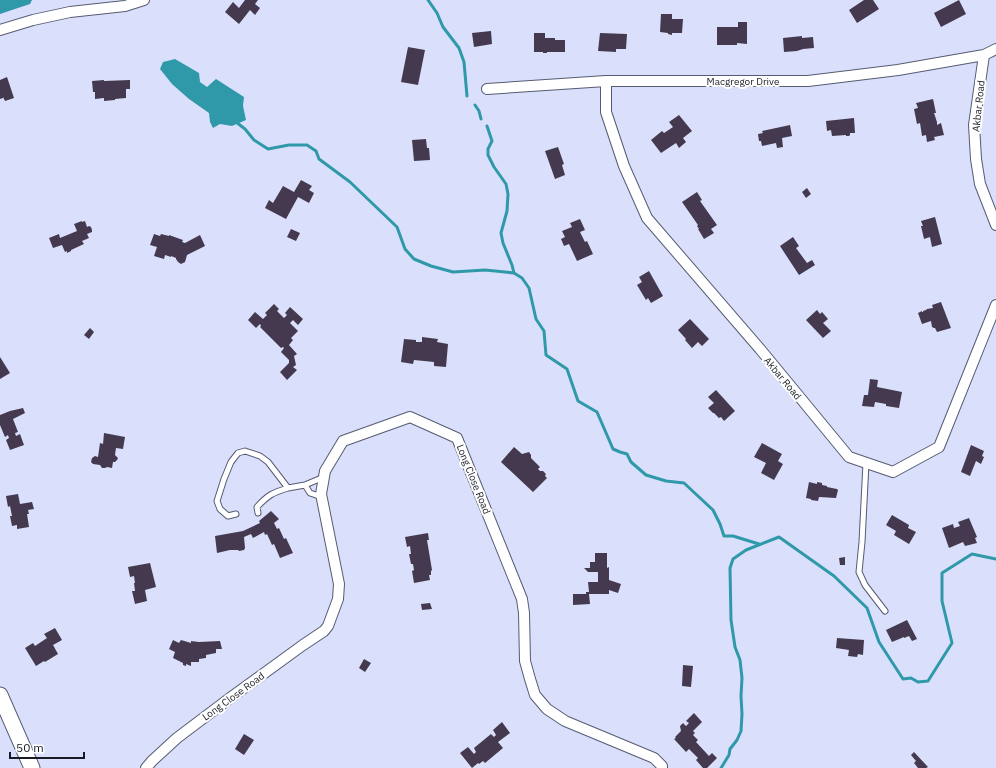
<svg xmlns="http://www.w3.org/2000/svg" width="996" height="768" font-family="'IBM Plex Sans',sans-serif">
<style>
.water{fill:#2f99a9}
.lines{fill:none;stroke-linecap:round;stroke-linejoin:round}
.stream{stroke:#2f99a9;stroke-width:3}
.building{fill:#44394e}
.lane-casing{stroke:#565b72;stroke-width:7}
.street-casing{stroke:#565b72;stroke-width:12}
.secondary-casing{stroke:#565b72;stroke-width:17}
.lane{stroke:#fff;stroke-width:5}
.street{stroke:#fff;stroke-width:10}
.secondary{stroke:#fff;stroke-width:15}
.labels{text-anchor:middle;stroke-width:4;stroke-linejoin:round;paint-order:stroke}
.street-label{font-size:10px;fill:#191b24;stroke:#fff}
</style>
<rect width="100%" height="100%" fill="#dae0fb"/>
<path class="water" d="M0 0H32L30 4 0 14Z
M175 59 199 73 200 82 207 87 216 79 244 97 243 106 246 120 232 126 220 124 213 128 210 122 209 113 189 99 172 84 160 69 163 62Z"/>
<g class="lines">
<path class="stream" d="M428 0 437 13 443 27 459 48 464 62 467 96
M475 105 479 111 481 119
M236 122 245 129 254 140 268 149 289 145H307L316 151 319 159 350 182 397 227 405 249 414 259 431 266 453 272 485 270 514 273 522 278 529 288 536 319 544 331 546 355 567 369 578 401 597 412 613 449 620 452 627 454 631 462 646 475 666 481 684 483 713 510 720 524 724 536H733L759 544
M487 126 492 141 488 149V155L494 167 506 184 508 194 507 211 501 233 503 243 512 265 514 273
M721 768 729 755 730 749 737 740 741 731 742 714 741 696 742 678 740 660 735 647 731 620 730 568 733 559 746 550 779 537 834 576 867 608 879 642 903 679 911 678 918 682 928 681 952 643 942 601V573L972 554 996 559"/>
</g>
<path class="building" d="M245 0H258L255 4 260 8 255 15 250 10 239 24 225 12 233 2 239 8Z
M864 0H873L879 9 857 23 849 10Z
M959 0 966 14 941 27 934 13Z
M661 14H672V19H683L682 33H672V35L668 34V33L660 32Z
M738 22H747V44L737 43V45H717V27H738Z
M491 31 492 44 474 47 472 33Z
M534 33H545V38H555V40H565V52H547V53H543V52H534Z
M600 33 627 34 626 49H616V52L598 51Z
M802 36V38L813 37 814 48 803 49 797 51 784 52 783 38Z
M408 47 425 50 418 85 401 82Z
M7 77 14 98 5 101 3 97V98L0 99V80Z
M104 80V81L130 80V89H126V98L115 99V100L104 101V98L95 99V92H93L92 81Z
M933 99 936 113H934L937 122V125L941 123 944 135 934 137 935 140 927 142 926 135 922 136 920 123 917 124 914 109 918 108 916 103Z
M679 115 692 131 683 138 686 142 679 148 676 143 661 153 651 140 662 131 664 133 673 127 669 122Z
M854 118 855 133H850V135L849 136H846V135L832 136 831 130 827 131 826 121Z
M790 125 792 136 782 138 783 147 777 148 776 143 762 146 761 141H759L758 134 763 133 762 131Z
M426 139 427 148H429L430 160 414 161 412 140Z
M558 147 564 164 562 165 565 175 555 179 545 151Z
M301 180 312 186 309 190 314 193 309 203 298 197 286 219 265 208 269 200 273 203 283 186 294 192Z
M807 188 811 194 806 198 802 192Z
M697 192 702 200 700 201 717 225 711 229 714 233 704 239 698 229H699L697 226 698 225 682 202Z
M935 217 942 244 932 247 930 237 924 239 921 226H923L921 221Z
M580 219 585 230 580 232 585 242 587 241 593 254 577 261 569 244 564 246 561 239 565 237 562 231 572 227 570 223Z
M82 221V222L85 221 87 227 89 226 91 227 92 230V232L87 234 89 238 82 241 84 244 71 250V251L67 253V251L65 252 62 245 53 248 49 238 59 234 60 238 77 231 74 224Z
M291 229 300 233 296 241 287 237Z
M154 234 160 236 161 234 169 236V235L183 240 182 242 185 243 200 235 205 246 187 255 185 262 181 264 178 262 176 259V258L171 256V257L165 255 164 259 154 256 157 247 150 245Z
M793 237 799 246 796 248 807 263 812 260 815 265 799 275 780 246Z
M649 271 663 296 651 303 648 298 646 300 637 285 642 282 639 277Z
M941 302 951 328 937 332 935 328H934L932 327 931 321 922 324 918 313 922 311V312H923V311L926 310 927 309 933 308 932 305Z
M274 304 279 309 277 311 284 318 287 315 285 313 290 307 303 319 298 325 293 320 290 323 298 331 291 338 293 340 289 345 297 354 294 356 296 365 293 367 297 370 287 380 280 372 289 363V360L281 352 284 348 283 347 281 348 260 327 261 326 260 324 256 328 248 320 255 312 263 319 267 315 265 313Z
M817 310 820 314 822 312 828 319 823 323 831 331 823 338 806 320Z
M690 319 709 339 702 346 698 342 692 348 685 340 686 339 678 330Z
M90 328 94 332 89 339 84 335Z
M422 337 438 339 437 342 448 344 446 367 434 366V362L414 360 413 364 401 362 404 339 416 340V342H422Z
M0 357 10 373 0 379Z
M870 379 878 380 877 387 902 392 899 408 886 406V404L875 402 874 407 862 406 864 395H868Z
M716 390 735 411 724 421 721 417 719 418 714 413H713L708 408 714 403 708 397Z
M23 408 25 413 13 419 18 432 15 433 16 436 20 434 24 445 10 450 6 440 9 438 8 435 5 437 0 425V415L10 411Z
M104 433 125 437 123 449 116 448 115 455 118 458 117 460 115 462H113L112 468 107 467 105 468H102L100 465 93 464 91 462 92 458 95 456 98 457 100 443 103 444Z
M762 443 782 454 778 461 783 464 774 480 761 473 766 463 754 457Z
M971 445 984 451 982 456 984 457 981 464 976 461 970 476 961 472Z
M514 447 522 454 529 452 531 455V458L540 467 538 469 540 471H543L546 474 545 476 547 478 533 492 501 462Z
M809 482 817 484V482L822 483V485L827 486V487L837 489 838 490 836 498 819 497 818 501 811 500V499L806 498Z
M18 494 20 504 32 502 34 509 28 510 29 514H27L29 527 17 529V525L12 526 10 516H12L10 506 8 507 6 496Z
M271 511 279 519 274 523 277 529 279 528 284 539 286 538 293 553 280 558 274 544 272 545 267 534 265 535 264 532 253 538 251 534 244 537 245 548 244 550 239 551 238 550H230L217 553 215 536 243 531 260 523 259 521Z
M892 515 909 525 908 528 916 532 909 544 894 535 896 531 886 525Z
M969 518 977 537 975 538 977 543 965 546 963 542 949 548 942 528 953 524 954 528 960 526 958 522Z
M428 533 429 540H427L432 570 431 571V575H429L430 580 414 583 412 571 414 570 413 564H411L409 554H411L410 546 407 547 405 537Z
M595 553H607V568L609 567V580L621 584 618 593 609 590V594H589L590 604 573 605V594H586V592H589L588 582H598V572H588L584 568H590V562H595Z
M845 557V565H840L839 558Z
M150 563 156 587 145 590 147 601 135 604 132 591H135L134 583H135L134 576 130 577 128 567Z
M430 603 432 609 422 610 421 604Z
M907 620 917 639 912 641 909 636 904 638V637L892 642 886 630Z
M55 628 62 640 53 645 58 654 45 662 44 661 36 666 25 648 33 643 35 646 47 638 44 634Z
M837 638 864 640 863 655 858 654 857 657 848 656 849 650 836 648Z
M173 640 179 643 181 640 191 643V641L199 642 220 641 222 649H216V653L206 655V658L199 659V662H191V666L186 664V666L183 665V663L173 658 175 652 169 649Z
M364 659 371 663 365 672 359 668Z
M683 665 693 666 691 687 682 686Z
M694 713 702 722 693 731 695 733 693 735 698 740 696 742 709 756 712 753 717 758 707 768H703L696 760 698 758 689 749 686 752 674 739 676 738 675 737 681 731 680 726 683 723 686 726 689 723 686 721Z
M502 722 510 733 498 742 503 748 485 763 483 761 479 764 478 763 472 768 460 753 468 747 474 754 476 752 474 748 491 734 494 737 496 735 493 730Z
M244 734 254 740 244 755 235 749Z
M914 752 928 767 926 768H918L914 763 916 761 911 755Z"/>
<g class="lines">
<defs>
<path id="lane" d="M866 463 862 542 859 572 865 585 885 611
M305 485 310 493 322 497
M258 513 257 507C268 495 272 493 288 488
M236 514 228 516 220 509 217 501 224 479 231 462 238 453 245 451 260 456 268 462 288 488 305 485 324 477"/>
<path id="street" d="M0 30 33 20 70 12 125 6 144 0
M984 55 974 125 976 159 980 184 996 225
M606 81V112L624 166 647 218 760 349 849 457 893 472 939 447 996 305
M487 89 606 81H808L898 70 984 55 996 49
M146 768 152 761 177 738 230 698 303 645 324 631 328 626 338 599 339 584 321 494 325 471 343 441 410 417 457 438 522 599 524 613 525 661 530 679 535 695 547 709 565 721 654 758 662 766V768"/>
<path id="secondary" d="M0 695 32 768"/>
</defs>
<use href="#lane" class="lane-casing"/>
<use href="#street" class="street-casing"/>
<use href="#secondary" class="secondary-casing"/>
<use href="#lane" class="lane"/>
<use href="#street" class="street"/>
<use href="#secondary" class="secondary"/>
</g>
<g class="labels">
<g class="street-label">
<text x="743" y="85">Macgregor Drive</text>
<text transform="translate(978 106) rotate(-84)" y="4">Akbar Road</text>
<text transform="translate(783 378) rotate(50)" y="4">Akbar Road</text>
<text transform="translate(474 479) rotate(68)" y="4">Long Close Road</text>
<text transform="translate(233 696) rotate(-36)" y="4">Long Close Road</text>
</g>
</g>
<path d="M10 752v6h74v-6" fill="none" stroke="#191b24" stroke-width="2"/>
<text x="16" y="752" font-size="12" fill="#191b24" stroke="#ffffff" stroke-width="3" paint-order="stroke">50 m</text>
</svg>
